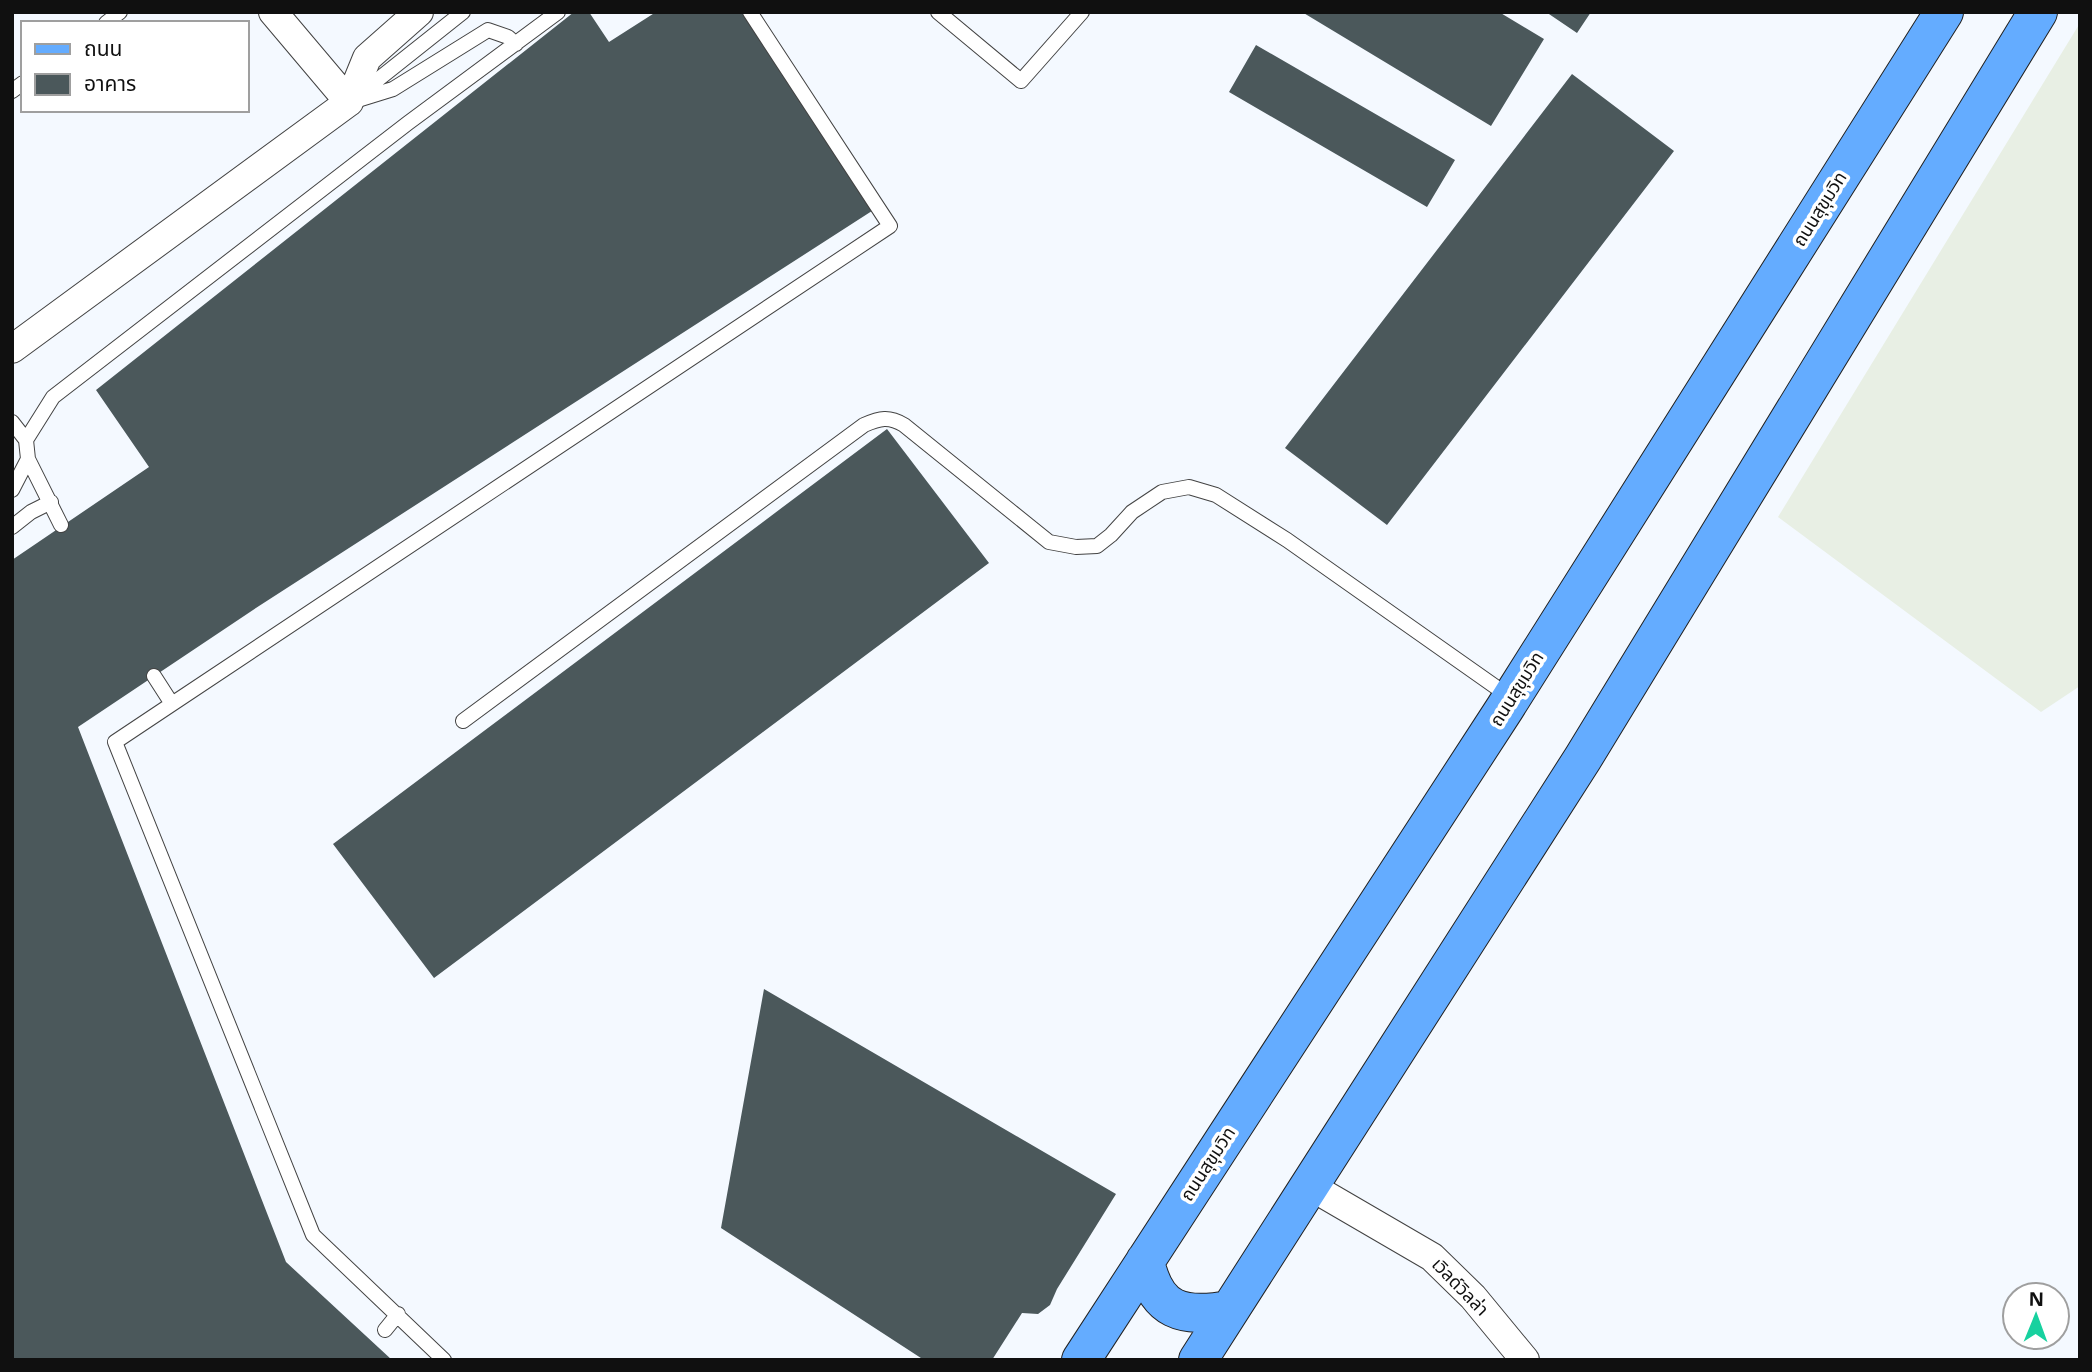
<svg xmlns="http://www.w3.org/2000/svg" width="2092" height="1372" font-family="Georgia,'Noto Sans Thai',serif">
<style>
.industrial{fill:#e8efe4}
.building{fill:#4b585b}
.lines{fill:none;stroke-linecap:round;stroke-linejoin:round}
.service-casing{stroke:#434343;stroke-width:16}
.minor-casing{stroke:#434343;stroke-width:30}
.primary-casing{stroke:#212121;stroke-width:40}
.service{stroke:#fff;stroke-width:14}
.minor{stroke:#fff;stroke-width:28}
.primary{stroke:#64acff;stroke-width:38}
.labels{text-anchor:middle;stroke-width:7;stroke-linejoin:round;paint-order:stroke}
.street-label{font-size:18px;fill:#101010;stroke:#fff}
</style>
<rect width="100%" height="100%" fill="#f4f9ff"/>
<path class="industrial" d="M2080 23V686L2041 712 1778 517Z"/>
<path class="building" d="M574 12H589L609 42 656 12H748L875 209 259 606 78 727 286 1262 392 1360H12V560L149 467 96 390Z
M1302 12H1499L1544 39 1491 126Z
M1546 12H1591L1577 33Z
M1256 45 1455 160 1427 207 1229 92Z
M1572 74 1674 151 1387 525 1285 448Z
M887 429 989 563 434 978 333 844Z
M764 989 1116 1194 1057 1289 1050 1305 1038 1314 1022 1313 992 1360H924L721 1228Z"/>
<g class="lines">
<defs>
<path id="service" d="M938 12 1021 81 1082 12
M106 23 120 12
M12 91 23 83
M356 97 463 12
M351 102 393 89 488 30 508 37 516 44
M12 422 26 440 28 459 61 525
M26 440 53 397 408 123 558 12
M12 490 28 459
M12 527 31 512 51 502
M154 676 172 704 115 742 313 1235 444 1360
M172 704 890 226 750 12
M463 721 864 425C880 418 889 416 904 425L1049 542 1076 547 1097 546 1111 535 1132 512 1162 492 1189 487 1216 495 1287 540 1510 697
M385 1330 398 1314"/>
<path id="minor" d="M273 12 349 102
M12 349 349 102 367 58 419 12
M1310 1186 1432 1257 1473 1297 1525 1360"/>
<path id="primary" d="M1145 1261C1156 1312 1182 1318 1230 1310
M1081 1360 1505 708 1944 12
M1198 1360 1583 758 2038 12"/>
</defs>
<use href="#service" class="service-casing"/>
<use href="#minor" class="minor-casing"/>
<use href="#primary" class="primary-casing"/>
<use href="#service" class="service"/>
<use href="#minor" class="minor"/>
<use href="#primary" class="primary"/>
</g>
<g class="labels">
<g class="street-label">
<text transform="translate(1820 209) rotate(-58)" y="6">ถนนสุขุมวิท</text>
<text transform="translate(1517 689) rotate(-58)" y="6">ถนนสุขุมวิท</text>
<text transform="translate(1208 1164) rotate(-57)" y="6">ถนนสุขุมวิท</text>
<text transform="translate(1460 1287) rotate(46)" y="6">เวิลด์วิลล่า</text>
</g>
</g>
<rect width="2092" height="1372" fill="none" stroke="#101010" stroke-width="28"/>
<rect x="21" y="21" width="228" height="91" fill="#ffffff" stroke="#9f9f9f" stroke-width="2"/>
<rect x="35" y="44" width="35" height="10" fill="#64acff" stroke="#9f9f9f" stroke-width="2"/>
<text x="84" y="56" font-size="21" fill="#101010">ถนน</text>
<rect x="35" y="74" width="35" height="21" fill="#4b585b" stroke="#9f9f9f" stroke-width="2"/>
<text x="84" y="91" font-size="21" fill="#101010">อาคาร</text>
<g transform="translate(2036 1316) rotate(1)"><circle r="33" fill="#ffffff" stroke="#9f9f9f" stroke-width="2"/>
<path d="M0-5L12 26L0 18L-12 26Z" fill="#17d19f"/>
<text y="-10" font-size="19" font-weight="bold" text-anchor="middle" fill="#101010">N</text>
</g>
</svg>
